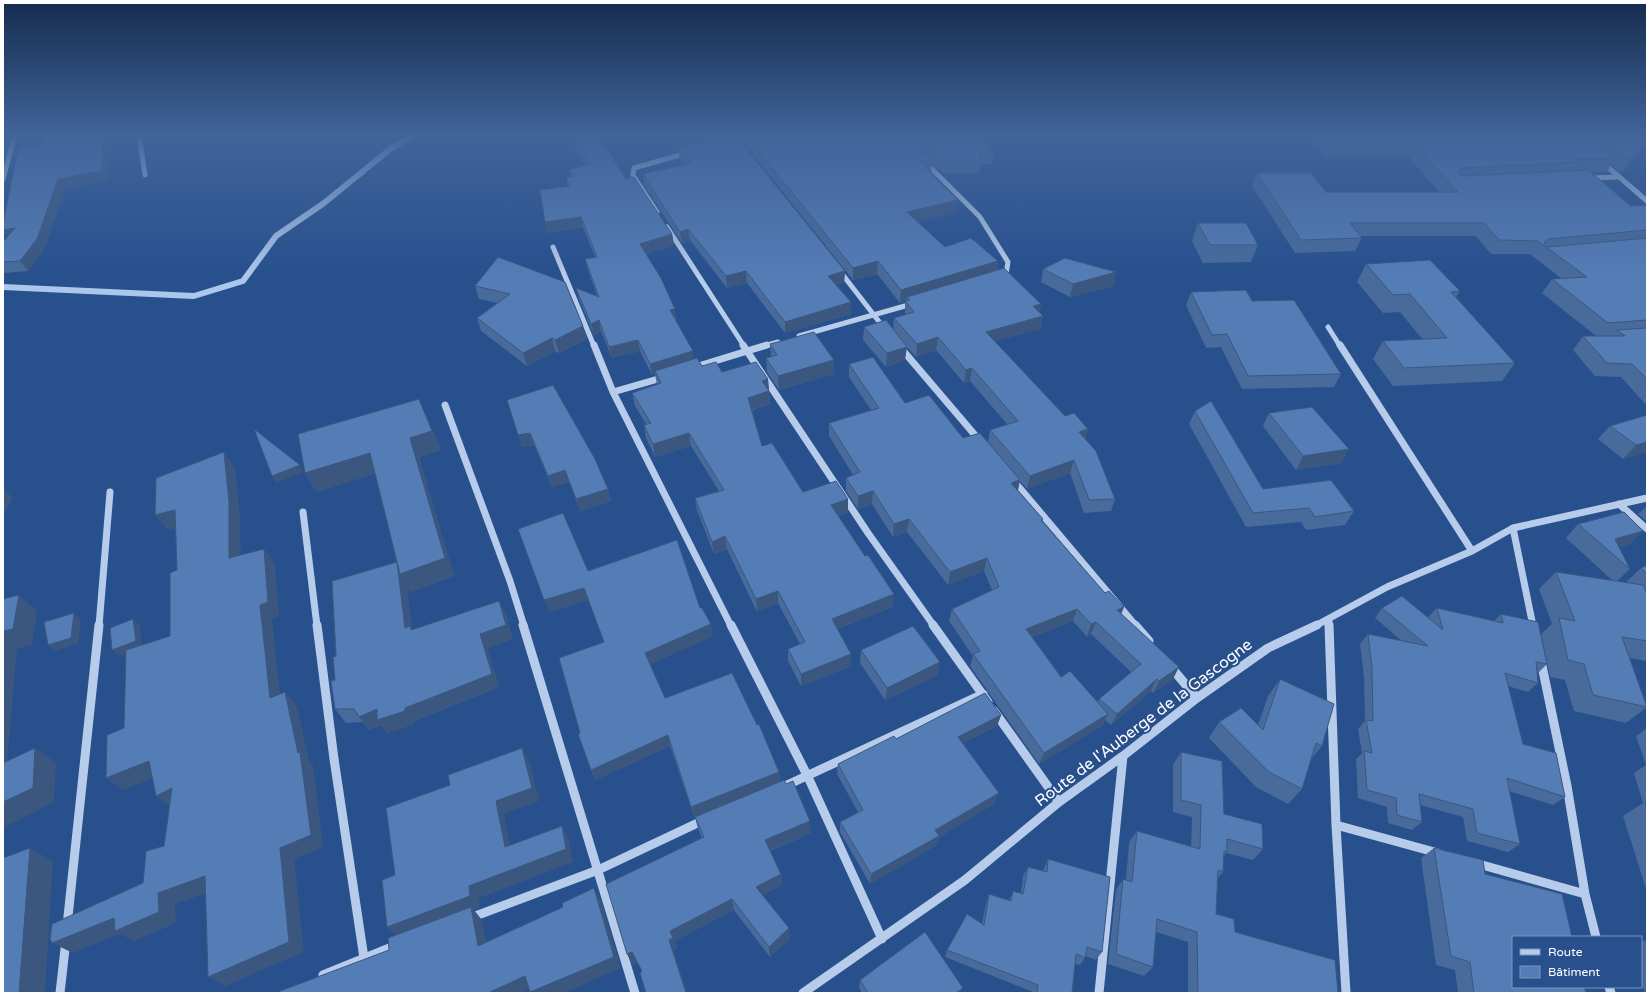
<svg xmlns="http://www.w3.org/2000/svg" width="1650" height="996" font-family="'Varela Round',sans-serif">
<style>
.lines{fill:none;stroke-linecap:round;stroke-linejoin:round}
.stream{stroke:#abc7eb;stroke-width:6}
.minor-far2{stroke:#b7ccea;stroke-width:5}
.minor-far1{stroke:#b7ccea;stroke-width:7}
.minor{stroke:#b7ccea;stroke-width:9}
.wall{fill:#486b9c;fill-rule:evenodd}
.shaded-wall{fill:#3b577f}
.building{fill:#547cb5;stroke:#3b577f}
.labels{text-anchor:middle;stroke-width:4;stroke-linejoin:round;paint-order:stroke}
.near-street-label{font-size:16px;fill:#fff;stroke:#27508d}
</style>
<rect width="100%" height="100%" fill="#27508d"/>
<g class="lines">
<path class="stream" d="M3 287 194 296 243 281 276 236 324 203 389 150 412 135"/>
<path class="minor-far2" d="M139 135 145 175
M730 142 755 135
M1602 162 1647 201
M926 163 980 217 1008 262 1006 274 1002 276
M1589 178 1618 177
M3 179 15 135
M657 212 633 175 634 168 687 153
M667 227 744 346
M553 247 594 346
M839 270 884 328
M1328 327 1340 346
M799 336 912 304
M764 346 778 342"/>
<path class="minor-far1" d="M594 345 613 392 731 626
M743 345 868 533 934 626
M1340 345 1472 551
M900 347 980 441
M692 368 767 345
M613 392 665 377
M445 405 510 581 524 626
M1013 480 1136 626
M1619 504 1647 529
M303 512 317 626
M1513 528 1533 626
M1329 619V626
M99 626 110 492
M1315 626 1387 587 1472 551 1513 528 1647 498"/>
<path class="minor" d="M317 625 334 759 364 958
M523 625 635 993
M731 625 808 777 882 939
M933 625 988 702
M1135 625 1149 641
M1329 625 1336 825 1346 993
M1533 625 1534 629
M1541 661 1567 786 1585 894 1596 937
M1170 666 1197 698
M994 711 1059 802
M785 786 983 694
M1336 825 1438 853
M1475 863 1585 894
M470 918 598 870 704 820
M67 926 99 625
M323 975 397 945
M1609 987 1611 993
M60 993 66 940
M803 993 965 880 1059 802 1123 756 1197 698 1268 648 1317 625
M1099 993 1123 756"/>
</g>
<path class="wall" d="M90 135V137L110 144 107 181 65 189 44 249 28 271 4 273H3V242Z
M571 135H599L625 178 672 234 674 245 646 254 677 320H676L694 359 702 366 722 372 768 379 770 404 752 410 762 446 803 492 848 512 838 516 893 607 837 629 851 654V666L801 686 788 661V649L800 644 778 603 757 612 727 549 714 554 697 510 695 498 719 491 691 446 655 457 646 438 644 425 646 424 635 406 632 393 657 385 655 374 652 375 640 351 612 358 601 331 594 335 579 299 576 288 597 296 588 270 585 259 595 257 583 227 547 233 545 222 568 186 566 178 571 177 569 170 585 165 572 143Z
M742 135H976L994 151 992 164H981L979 173H943L932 163 931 173 958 200 956 213 917 222 945 247 998 261 997 270 1041 304 1039 313 1043 316 1040 329 995 341 1065 416 1088 429 1085 439 1115 499 1111 511 1084 513 1070 473 1027 489 1020 481 1018 490 1043 519V521L1105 593 1124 607 1121 614 1173 679 1153 693 1151 691 1111 725 1105 720 1103 725 1039 764 970 666 973 656 949 621 952 609 992 590 984 571 948 585 907 532 893 537 872 504 858 509 846 491V478L853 475 829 436V423L871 410 849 377V364L905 403 963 438 988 442 990 430 1007 424 970 381 964 383 936 350 916 357 905 345V360L886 367 863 340 864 327 893 329 894 318 905 315V301H906L900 303 877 274 853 280 743 142ZM1073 621 1087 637 1091 634 1131 672 1099 699 1098 702 1061 677 1032 637Z
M1308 135H1644L1647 141 1640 152 1623 172H1619L1611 165 1607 172H1591L1631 206 1647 207V406L1621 377 1595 376 1573 350 1583 336H1596L1542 293 1552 279H1562L1530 254H1491L1476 236H1361L1362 238 1355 251 1295 253 1252 186 1257 173 1326 192H1439L1408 156 1326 157Z
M678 148 845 271 844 283 836 285 851 302V314L785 333 747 283 727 288 690 240 682 243 644 185 643 174 685 165 680 159Z
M1198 223 1258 245 1251 262 1203 263 1192 241Z
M498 257 587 339 559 353 555 351 527 366 481 331 477 318 498 303 479 299 475 286Z
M1366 264 1460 291 1456 297 1515 363 1502 381 1393 386 1373 359 1383 341 1422 339 1400 312 1383 313 1357 282Z
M1043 269 1116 272 1113 286 1070 297 1041 282Z
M1191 292 1341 374 1334 387 1242 389 1221 347 1206 348 1186 305Z
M770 344 834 360V374L779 390 767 372 766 358 771 357Z
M419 399 441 450 419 457 454 576 410 592 406 585 412 628V630L506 615 512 639 487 648 499 687 414 721V724L387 733 381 725 369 730 363 722 346 723 335 709 336 656 397 562 375 473 317 492 305 473Z
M507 400 608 489 611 501 580 511 569 482 552 487 534 445 522 447Z
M1195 411 1263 489 1354 511 1345 525 1306 530 1301 522 1246 527 1189 424Z
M1269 413 1349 449 1341 463 1296 470 1263 426Z
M1610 426 1647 452 1623 459 1598 439Z
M1647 506V522L1638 514Z
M1578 524 1629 545 1619 547 1630 569 1617 581 1628 583 1627 581 1641 568 1647 565V661L1630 658 1647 707 1626 723 1574 711 1565 680 1550 677 1541 634 1552 624 1539 589 1556 572 1613 581 1566 538Z
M588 571 700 608 713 636 650 664 665 698 757 725 779 772 780 782 811 833 770 851 781 874 782 885 763 895 790 939 770 957 734 910 674 941 677 948 673 950 687 993H646L642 971 637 962 632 964 702 838 698 829 695 817H694L670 746 595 780 591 770 580 733 604 642 588 600 549 612Z
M1382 608 1428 617 1437 608 1494 621 1501 614 1547 664 1537 674 1538 683 1528 692 1508 686 1523 744 1565 797 1553 805 1509 791 1520 844 1508 852 1467 841 1463 817 1420 805 1422 822 1412 830 1388 823 1387 807 1358 798 1356 759 1362 753 1358 729 1365 721 1364 677 1360 644 1368 634 1402 641 1375 618Z
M861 650 938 675 885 700 860 663Z
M1280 679 1322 746 1312 758 1302 789 1288 804 1256 787 1209 738 1219 722 1258 725 1268 696Z
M1001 715 997 726 963 743 995 803 939 837 937 845 870 884 840 832V822L858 812 837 774 838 764 896 739Z
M1647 728V892L1623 816 1643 803 1634 773 1646 765 1636 736Z
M1181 752 1224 814 1263 849 1253 860 1226 853 1224 856 1223 872 1218 878 1216 914 1235 932 1338 993H1188V942L1156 932 1153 967 1144 976 1108 964 1116 890 1123 879 1126 880 1129 842 1137 831 1191 847 1192 817 1173 812V765Z
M1434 848 1485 874 1586 993H1458L1455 970 1436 965 1421 858Z
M1048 859 1102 952 1096 960 1085 956V958L1080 965 1075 964 1072 993H1033V992L945 957 947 950 982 924 986 903 989 894 1009 900 1013 891 1021 893 1023 876 1028 867 1043 871 1044 868Z
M1647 940V993H1645L1643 987H1641V942Z
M860 980 960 993H862L859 988Z"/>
<path class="shaded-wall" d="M104 135H105L110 144 107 181 65 189 44 249 28 271 20 261 58 179Z
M1647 141 1640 152 1623 172 1632 159Z
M958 200 956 213 906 225 907 212Z
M581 217 583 227 547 233 545 222Z
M15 228 10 240 3 231V230Z
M688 229 690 240 682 243 680 232Z
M672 234 674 245 642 255 640 244Z
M878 261 877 274 853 280V268Z
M998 261 996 274 907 297 906 301 900 303 901 290Z
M746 271 747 283 727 288 726 276Z
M845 271 844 283 828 287V276Z
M1116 272 1113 286 1070 297 1073 284Z
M851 302V314L785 333V322Z
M1041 304 1038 317 1033 306Z
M675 309 677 320 672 321 670 310Z
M1043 316 1040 329 984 345 986 332Z
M599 320 601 331 594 335 591 324Z
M583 326 587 339 559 353 555 340Z
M938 337 936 350 916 357 917 344Z
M552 338 555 351 527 366 523 353Z
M638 340 640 351 612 358 609 347Z
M907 347 905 360 886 367 887 353Z
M693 351 694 362 655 371V374L652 375 650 364Z
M834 360V374L779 390 778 376Z
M972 368 970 381 964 383 966 370Z
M768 379 770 404 749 410 748 398 762 381Z
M419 399 441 450 419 457 454 576 410 592 406 585 412 628 418 640 405 628 397 562 410 438Z
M1088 429 1085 442 1079 432Z
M530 433 534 445 522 447 518 435Z
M689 433 691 446 655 457 653 444Z
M1647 442V452L1623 459 1636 445Z
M1349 449 1341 463 1296 470 1303 456Z
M224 452 235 468 240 516 241 573 229 558Z
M370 453 380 472 317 492 305 473Z
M1074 460 1070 473 1027 489 1030 476Z
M300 465 304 472 276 483 272 476Z
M565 470 569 482 552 487 548 476Z
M1020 480 1017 493 1011 483Z
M3 488 13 498 3 516Z
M608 489 611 501 580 511 576 499Z
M873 491 872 504 858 509V496Z
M848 499V512L831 518V505Z
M175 510 187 525 168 530 155 515Z
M909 519 907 532 893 537 894 524Z
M1643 531 1629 545 1608 550 1615 539Z
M725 536 727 549 714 554 712 542Z
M264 549 275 564 279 616 272 619 282 712 270 698 260 605Z
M987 558 984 571 948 585 950 572Z
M584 588 588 600 549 612 544 600Z
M778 591V603L757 612 756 599Z
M894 594 893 607 831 631 832 619Z
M19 595 37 611 32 645 17 649 5 787 3 785V631Z
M499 601 506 615 512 639 487 648 499 687 414 721V724L387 733 381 725 369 730 359 717 377 709 405 708 480 634Z
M1124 607 1119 619 1117 610Z
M1077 609 1073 621 1023 641 1026 629Z
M74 613 81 620 78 644 55 651 48 645Z
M133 619 140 625 142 647 119 656 112 650Z
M1096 622 1091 634 1087 637 1091 624Z
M711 624 713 636 648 665 645 653Z
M851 654V666L801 686V674Z
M940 662 938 675 885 700 887 688Z
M1179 667 1173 679 1153 693 1159 681Z
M1157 679 1151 691 1111 725 1117 714Z
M285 692 297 706 309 761 313 765 323 847 294 859 304 952 225 986 208 977 298 753Z
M1108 714 1103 725 1039 764 1044 753Z
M1001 715 997 726 955 747 958 737Z
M668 735 670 746 595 780 591 770Z
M35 748 56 763 54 802 3 828V802Z
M522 748 530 763 539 801 504 814 513 859 505 847 496 801Z
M149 761 165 774 123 790 106 778Z
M779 772 780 782 694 817 691 807Z
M172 788V808L156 796Z
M999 793 995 803 939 837 937 845 870 884 871 874 935 830Z
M810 821 811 833 766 852 765 840Z
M562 826 569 839 573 862 479 898 480 908 474 910 482 920 489 957 400 938 387 927Z
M30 848 53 861 45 993H19Z
M781 874 782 885 758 898 756 887Z
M205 876 221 888 175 904 176 923 134 941 120 934 73 953 52 943 158 893Z
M594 888 601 901 621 968 564 993H531L530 992Z
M732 899 734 910 674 941 677 948 673 950 687 993H686L669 940 670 931Z
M789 928 790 939 770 957 769 947Z
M632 952 637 961 632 964 627 954Z
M525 976 534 987 521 993H488Z
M963 988 960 993H956Z"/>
<path class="building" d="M44 135H86L87 137 97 135H104L101 171 58 179 37 239 20 261 3 262V242L15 228 3 230V224L18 149 44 144Z
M572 135H599L625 178 634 177 672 234 640 244 661 278 675 309 670 310 693 351 650 364 638 340 609 347 599 320 591 324 576 288 599 297 585 259 597 257 581 217 545 222 540 190 570 186 566 178 575 176 569 170 589 164Z
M727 135H735L845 271 828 276 851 302 785 322 746 271 726 276 688 229 680 232 643 174 692 163 678 148Z
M746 135H907L933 161H919L958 200 907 212 945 247 971 238 998 261 901 290 878 261 853 268Z
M918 135H976L994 151 979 152 981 161H944Z
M1324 135H1587L1616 159H1575L1579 162 1462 168 1459 170V174L1462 176 1588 170 1631 206 1645 205 1647 207V230L1548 239 1544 243 1548 247 1647 238V320L1608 323 1552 279 1587 277 1538 241 1499 240 1484 223H1350L1362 238 1301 240 1257 173H1311L1326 192H1458L1414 143 1331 144Z
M1600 135H1644L1647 138V141L1632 159H1628Z
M1198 223H1246L1258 245H1210Z
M498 257 565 282 583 326 555 340 552 338 523 353 477 318 510 294 475 286Z
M1065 258 1116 272 1073 284 1043 269Z
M1430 260 1460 291 1451 292 1515 363 1404 368 1383 341 1447 338 1410 294 1393 295 1366 264Z
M1004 268 1041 304 1033 306 1043 316 986 332 1065 416 1074 413 1088 429 1079 432 1096 451 1115 499 1089 500 1074 460 1030 476 990 430 1018 421 972 368 966 370 938 337 917 344 894 318 914 312 905 301 910 300 907 297Z
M1246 290 1252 301 1294 300 1341 374 1248 376 1227 334 1212 335 1191 292Z
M886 320 907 347 887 353 864 327Z
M1647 328V379L1632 364 1607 363 1583 336H1625L1617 330Z
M814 332 834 360 778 376 766 358 777 355 770 344Z
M873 357 905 403 929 395 963 438 980 433 1020 480 1011 483 1043 519 1041 520 1105 593 1109 591 1124 607 1117 610 1179 667 1159 681 1157 679 1117 714 1099 699 1141 664 1096 622 1091 624 1077 609 1026 629 1061 677 1070 671 1108 714 1044 753 973 654 980 651 952 609 999 587 987 558 950 572 909 519 894 524 873 491 858 496 846 478 860 472 829 423 879 408 849 364Z
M697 358 702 366 716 362 722 372 756 362 768 379 762 381 769 391 748 398 762 446 772 443 803 492 836 481 848 499 831 505 865 556 868 555 894 594 832 619 851 654 801 674 788 649 805 642 778 591 756 599 725 536 712 542 695 498 724 490 689 433 653 444 644 425 651 423 632 393 661 383 655 371Z
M553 385 595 459 608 489 576 499 565 470 548 476 530 433 518 435 507 400Z
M419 399 432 431 410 438 445 558 400 574 370 453 305 473 298 434Z
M1211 401 1263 489 1331 480 1354 511 1315 517 1309 508 1253 513 1195 411Z
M1312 407 1349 449 1303 456 1269 413Z
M1647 415V442L1636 445 1610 426Z
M254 429 300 465 272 476Z
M224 452 229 501V558L264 549 268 602 260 605 270 698 285 692 298 753 300 752 311 835 280 848 289 942 208 977 205 876 158 893 159 912 115 931 114 918 52 943 50 939 52 924 143 883 146 851 164 846 172 788 156 796 149 761 106 778 107 735 124 728 126 650 170 636V573L177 570 175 510 155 515 156 478Z
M1624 512 1643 531 1615 539 1630 569 1578 524Z
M563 513 588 571 677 540 700 608H702L711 624 645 653 665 698 732 673 757 725 759 724 779 772 691 807 668 735 591 770 578 734 580 733 559 658 604 642 584 588 544 600 518 529Z
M397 562 405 628 410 626 411 630 499 601 506 625 480 634 492 674 405 708V711L377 720V709L359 717 354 709H335L331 681 335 680 333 657 336 656 332 581Z
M1647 565V574L1641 568Z
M1556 572 1643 585 1647 594V641L1622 637 1647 707 1593 695 1584 664 1568 660 1559 618 1575 621Z
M19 595 13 629 3 631V599Z
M1402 596 1443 630 1437 608 1503 623 1501 614 1538 622 1547 664 1536 662 1538 683 1505 673 1523 744 1556 753 1565 797 1507 778 1520 844 1477 833 1473 809 1419 794 1422 822 1397 815 1396 798 1367 790 1364 751 1372 753 1366 720 1373 721 1372 668 1368 634 1428 646 1382 608Z
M74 613 71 638 48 645 44 622Z
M133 619 136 641 112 650 110 628Z
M913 626 940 662 887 688 861 650Z
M1280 679 1334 704 1322 746 1316 743 1302 789 1269 772 1219 722 1241 708 1263 730Z
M985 693 1001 715 958 737 999 793 935 830 939 836 871 874 840 822 863 810 838 764 894 736 896 739Z
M35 748 33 788 3 802V763Z
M522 748 532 788 496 801 505 847 562 826 566 849 469 886 470 896 387 927 382 880 395 875 386 808 450 785 448 775Z
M1181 752 1222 761 1224 814 1262 824 1263 849 1227 839V852L1224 851 1223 872 1218 870 1216 914 1234 919 1235 932 1335 960 1338 993H1198L1197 932 1157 919 1153 967 1116 954 1123 879 1132 882 1137 831 1200 849 1201 805 1181 800Z
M784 780 786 784 793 781 810 821 765 840 781 874 756 887 789 928 769 947 732 899 670 931 673 938 669 940 686 993H646L640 973 642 971 632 952 627 954 606 884 704 837 695 817Z
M1645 802H1647V808Z
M30 848 19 993H3V858Z
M1434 848 1483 860 1485 874 1562 894 1572 937H1513V987H1584L1586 993H1474L1470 962 1451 956Z
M1048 859 1110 877 1102 952 1087 947 1085 958 1076 954 1072 993H1037L1038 985 947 950 967 914 984 925 989 894 1011 901 1013 891 1023 894 1028 867 1047 872Z
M594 888 614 957 530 992 525 976 488 993H275L389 950 388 938 471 907 478 946 563 907 562 903Z
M925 932 963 988 956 993H868L860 980Z"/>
<linearGradient id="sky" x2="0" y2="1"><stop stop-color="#152c4e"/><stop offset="0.49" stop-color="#41649a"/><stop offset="1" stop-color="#41649a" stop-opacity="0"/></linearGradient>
<rect width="1650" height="275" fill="url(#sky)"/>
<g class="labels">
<g class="near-street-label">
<text transform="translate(1143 722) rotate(-37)" y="6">Route de l'Auberge de la Gascogne</text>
</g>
</g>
<rect width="1650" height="996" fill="none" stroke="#ffffff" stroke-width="8"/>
<rect x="1512" y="936" width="130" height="52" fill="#27508d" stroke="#7d96bb"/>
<rect x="1520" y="949" width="20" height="6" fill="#b7ccea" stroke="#7d96bb"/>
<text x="1548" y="956" font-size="12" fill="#ffffff">Route</text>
<rect x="1520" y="966" width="20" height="12" fill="#547cb5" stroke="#7d96bb"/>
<text x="1548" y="976" font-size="12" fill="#ffffff">Bâtiment</text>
</svg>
